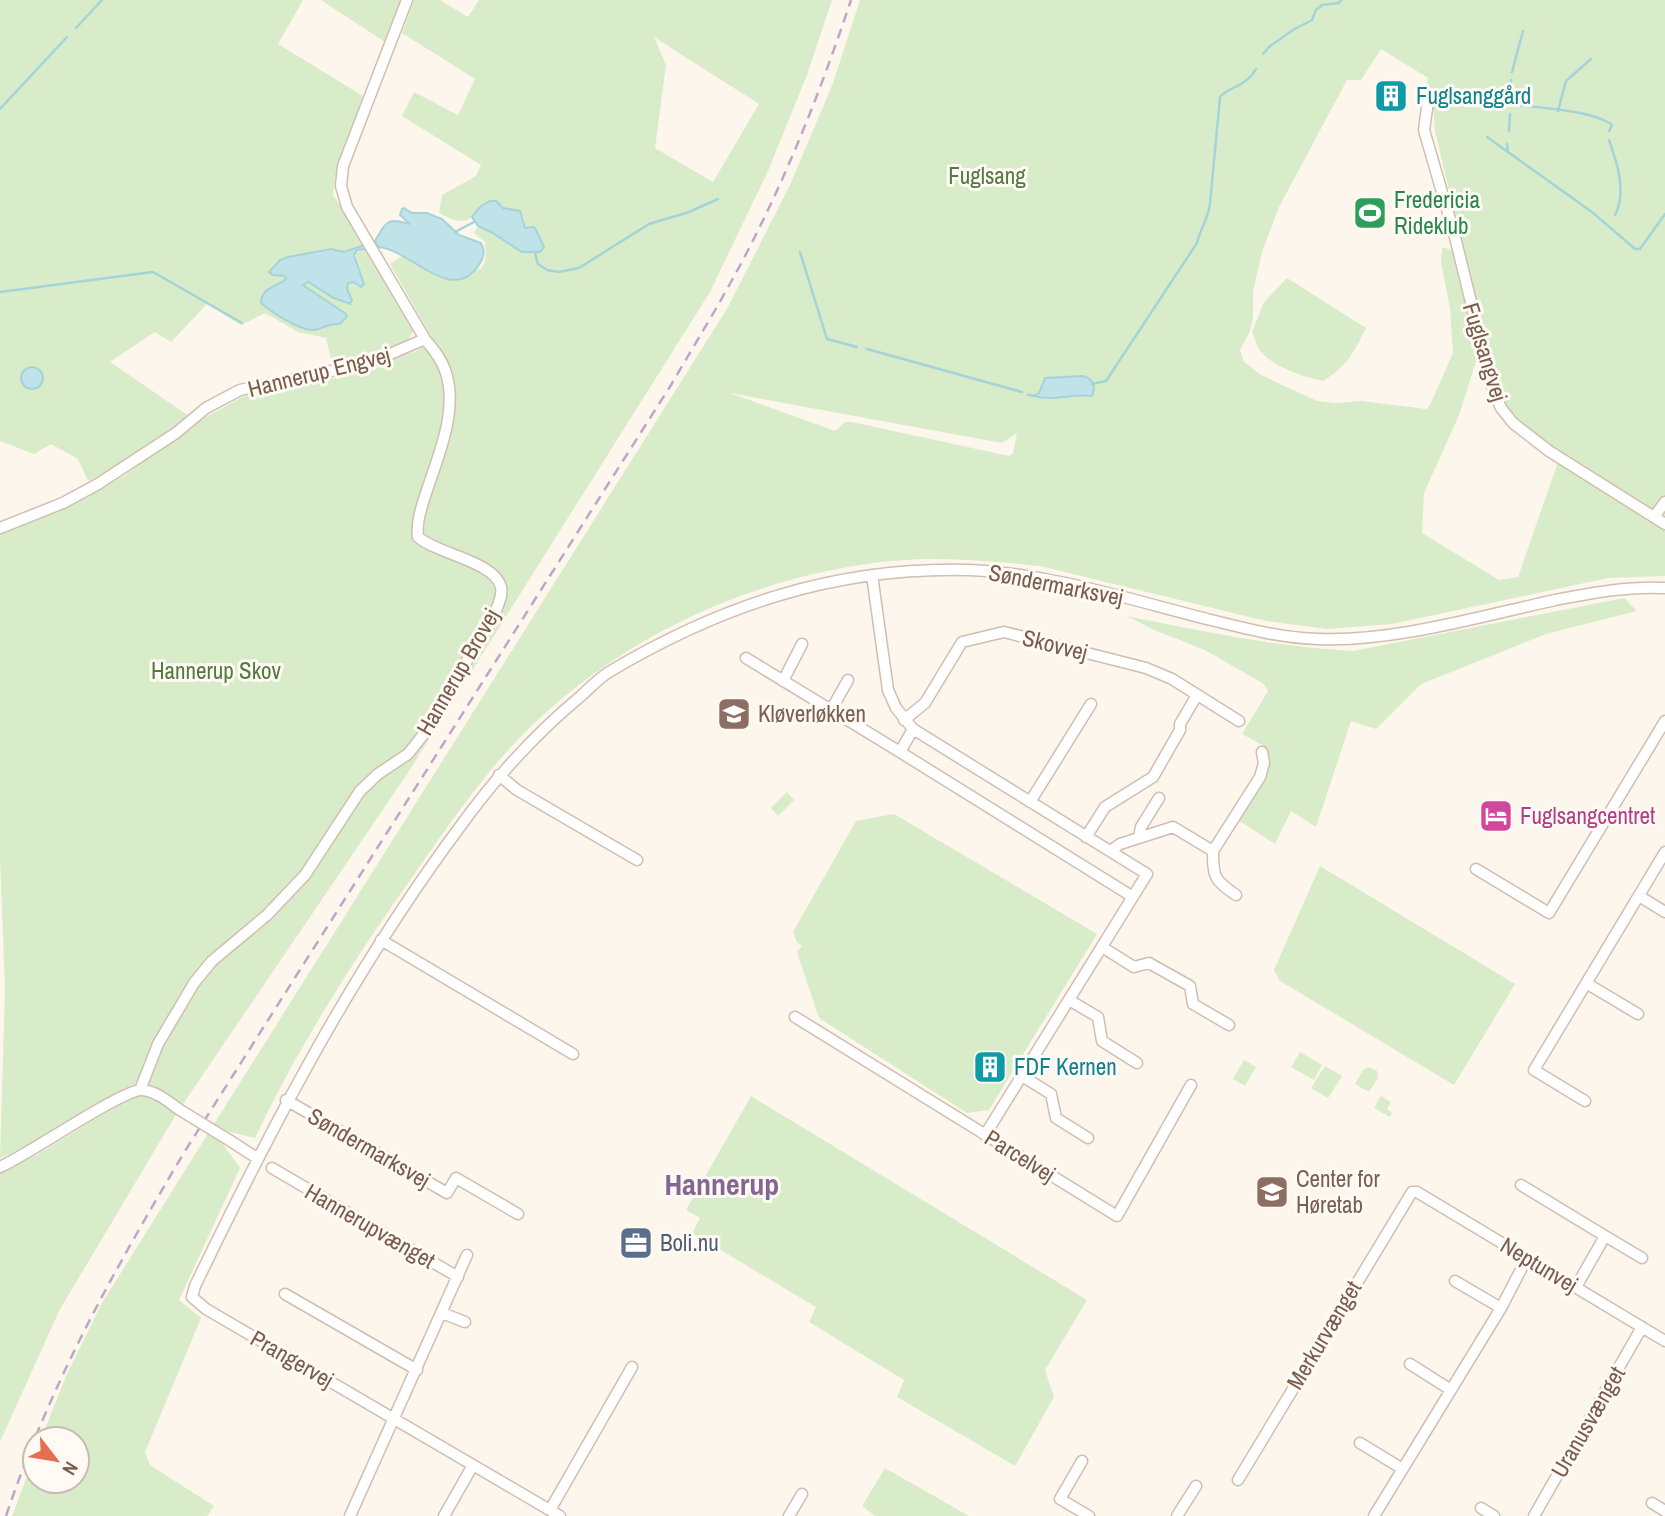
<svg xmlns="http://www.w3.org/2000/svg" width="1665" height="1516" font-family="'Archivo Narrow',sans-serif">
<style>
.green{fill:#d8ecc9;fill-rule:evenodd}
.water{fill:#bfe3e8;stroke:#a5d3da;stroke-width:2}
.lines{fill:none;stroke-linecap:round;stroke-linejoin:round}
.stream{stroke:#a5d3da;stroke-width:2.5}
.minor-casing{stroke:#d1beb0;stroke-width:13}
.minor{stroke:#fff;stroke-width:10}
.rail{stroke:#b9a8c9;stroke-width:2.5;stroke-dasharray:10 7;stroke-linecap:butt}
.minor-bridge-casing{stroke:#d1beb0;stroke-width:13;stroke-linecap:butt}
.minor-bridge{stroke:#fff;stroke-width:10}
.labels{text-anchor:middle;stroke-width:6;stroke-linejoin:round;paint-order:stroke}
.culture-label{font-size:23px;fill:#0d838f;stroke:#fffaf3;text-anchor:start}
.park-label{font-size:23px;fill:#537a41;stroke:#fffaf3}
.leisure-label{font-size:23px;fill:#27864d;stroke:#fffaf3;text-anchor:start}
.street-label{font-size:23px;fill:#7a5c4d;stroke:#fffaf3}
.education-label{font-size:23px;fill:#785e54;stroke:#fffaf3;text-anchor:start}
.hotel-label{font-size:23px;fill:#b23c85;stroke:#fffaf3;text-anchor:start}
.service-label{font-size:23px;fill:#4e5e75;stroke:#fffaf3;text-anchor:start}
.district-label{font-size:30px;font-weight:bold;fill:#846695;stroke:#fffaf3}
</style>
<rect width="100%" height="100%" fill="#fdf6ec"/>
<path class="green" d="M0 0H303L278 44 363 96 335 177 333 195 365 245 344 252 331 249 306 253 280 260 271 269 276 276H285L286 279 279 285 270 287 261 303C270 311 304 333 316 330 326 327 337 319 346 314L304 287V283L308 282 346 304 351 297 347 289 348 283 353 282 358 287 364 284 355 252 367 249 414 330 406 343 333 368 326 338 298 332 265 313 241 325 207 304 171 342 155 332 110 362 189 416 111 471 88 481 78 459 51 444 34 454 0 441Z
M321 0H401L385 42Z
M414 0H440L468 17 479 0H832L807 75 768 171 710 292 407 774 183 1104C168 1096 150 1084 133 1086L31 1145 0 1158 5 990 0 857V534L73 505 124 476 199 421 244 396 330 379 416 351 434 341 390 264 402 256C422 268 448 291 471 273 474 271 478 270 481 268 488 262 485 251 485 242L474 233 478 226C498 233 513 253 535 253L540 242 535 227 525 228 523 216C511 208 493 202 479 209 476 211 474 215 472 217 461 226 449 218 439 213L442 195 476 176 481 165 402 116 414 92 458 115 475 79 402 33ZM654 37 759 104 713 182 655 148 666 65Z
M860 0H1665V520L1552 448 1515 419 1495 386 1435 131 1433 105 1423 98 1428 78 1381 49 1361 80H1347L1279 207 1262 252 1253 292V318L1250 331 1240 350 1244 362 1261 375 1317 401 1337 403 1361 401 1426 409 1430 405 1453 353 1450 309 1441 262 1442 247 1451 250 1455 255 1478 355 1459 415 1424 493 1422 533 1499 580 1518 577 1558 462 1665 529V576L1608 578 1392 624 1327 629 1266 621 1040 566C990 561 941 556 891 561 742 576 594 648 496 764 465 801 438 840 411 879 353 961 298 1047 255 1138L226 1131 214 1124 728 307 790 185 833 83ZM1042 382 1092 396C1073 393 1054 400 1035 396L1041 390ZM730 393 1002 443 1017 433 1013 453 1009 456 852 422H845L835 431Z
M1287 278 1366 328C1353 354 1348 365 1323 381 1302 376 1271 367 1258 348 1256 343 1254 337 1252 332L1264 302Z
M1624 598 1637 611 1546 634 1421 684 1376 729 1351 721 1316 827 1291 811 1275 844 1238 820 1266 775 1268 763 1264 746 1242 734 1268 691 1264 684 1205 650 1152 629 1127 616C1202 631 1276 647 1353 651Z
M787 792 794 800 778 816 771 808Z
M894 814 1097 934 989 1110 967 1113 819 1018 797 952 802 946 797 942 793 932 856 821Z
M1320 866 1515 984 1454 1085 1280 981 1274 970Z
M1300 1052 1322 1065 1314 1080 1291 1067Z
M1244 1060 1256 1067 1245 1086 1233 1079Z
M1325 1066 1342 1076 1328 1098 1311 1088Z
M1369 1067 1377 1071 1378 1078 1369 1092 1355 1084 1363 1070Z
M145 1095 158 1099 177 1113 59 1311 0 1442V1172L37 1155 124 1101 136 1096Z
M751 1096 1087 1300 1045 1370 1054 1397 1015 1466 897 1397 904 1380 809 1322 816 1307 692 1233 700 1218 686 1210Z
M1381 1096 1391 1102 1387 1109 1392 1113 1390 1117 1374 1108Z
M209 1132 220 1140 240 1168 179 1300 201 1318 145 1452 150 1465 214 1506 207 1516H12L35 1455V1481H77V1439H41L66 1376 102 1303Z
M885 1468 969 1516H875L862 1506Z"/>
<path class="water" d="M490 201H496L503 208 520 211 525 228 534 227C538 233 541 241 544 247L540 252H522L491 232 478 226 472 217 480 207Z
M404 208 412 213H427L442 219 459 235 481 243C485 250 484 257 480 263 453 308 411 249 378 247L375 241C387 220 387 218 410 224L400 215 402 209Z
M365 245 367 249 357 250 354 255 364 284 361 287 353 282 348 283 347 289 352 300 350 304 334 298 308 282 303 285 346 314 347 316 340 324C325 323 321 331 312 330 299 330 271 312 261 303 261 287 276 288 286 279L285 276 273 275 269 272 280 260 288 257 331 249 344 252Z
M21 378a11 11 0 1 1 22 0a11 11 0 1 1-22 0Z
M1083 376C1094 379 1096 387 1092 396 1073 393 1052 402 1034 396L1039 393 1045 378Z"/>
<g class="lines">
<path class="stream" d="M76 28 102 0
M1263 54 1269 47 1293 30 1312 20 1316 10 1322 5 1339 3 1341 0
M1512 72 1523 31
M1511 80 1510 104C1537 108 1593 110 1612 125L1609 131
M0 109 67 37
M1558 111 1566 81 1591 59
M1509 131 1510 114
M1487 137 1592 212 1635 249H1640L1665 214
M1609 140C1617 162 1627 193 1615 215
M1507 144 1508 152
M455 232 474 222
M800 252 827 339 857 347
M535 253 538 264 547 270 559 272 579 268 649 224 689 212 718 199
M0 292 153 272 242 323
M867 349 1022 392
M1092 384 1106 381 1197 243C1200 229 1208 219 1210 204L1220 97C1230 86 1246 87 1256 69
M1028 395 1037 396"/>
<defs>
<path id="minor" d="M1428 101 1424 130 1455 237 1491 384 1501 408 1513 423 1549 451 1665 524
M1654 517 1665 502
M0 528 63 503 98 484 176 433 206 408 240 390 369 363 425 339 347 207 341 186 343 166 407 0
M872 575 888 690 896 708 913 729 1147 874 985 1135
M746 658 900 752 913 729
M783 681 802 644
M831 710 848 680
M904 720 925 703 962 642 1004 632 1146 668 1172 679 1239 721
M900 752 1133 897
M499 775 517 790 637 860
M1030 802 1091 704
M1086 837 1105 807 1153 777 1180 730V724L1197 695
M1139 838 1141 827 1159 798
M1110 851 1120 844 1173 827 1213 851C1213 877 1214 880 1236 895
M1213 851 1260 777 1264 763 1262 752
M1476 869 1549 913 1665 721
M1639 896 1665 912
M381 940 573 1054
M1102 947 1134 967 1149 963 1190 986 1193 1004 1229 1025
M1586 983 1638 1014
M1069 1000 1098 1017 1102 1041 1137 1063
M795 1017 1117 1216 1191 1085
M1022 1076 1051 1094 1056 1118 1088 1138
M140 1090 158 1044 194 983 212 961 267 915 305 875 360 791 378 774 408 754 423 735 495 613C498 605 503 595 501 587 494 561 437 554 418 537 416 521 422 506 427 490 439 454 459 408 445 370 441 358 433 349 425 339
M286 1100 447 1193 456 1178 518 1214
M1585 1101 1534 1070 1665 852
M229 1140 257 1158
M0 1167C28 1155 123 1089 142 1090 156 1091 169 1102 180 1110
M272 1168 458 1277
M1521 1185 1605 1236 1576 1287
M1605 1236 1642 1258
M1455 1281 1501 1308
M285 1294 417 1370
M442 1313 465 1322
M1410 1364 1451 1390
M1360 1443 1401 1468
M1082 1461 1060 1499 1089 1516
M1238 1480 1412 1192H1417L1665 1341
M1652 1503 1665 1511
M1481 1508 1494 1516
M550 1510 632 1367
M350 1516 467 1255
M444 1516 473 1465
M560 1516 206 1309 192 1297 195 1286C274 1122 353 970 462 824 497 776 535 734 581 696 590 688 599 678 609 672 721 605 836 567 967 570 1050 573 1131 600 1211 620 1247 629 1282 638 1319 639 1394 642 1482 616 1555 600 1592 593 1627 586 1665 588
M789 1516 802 1494
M1177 1516 1196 1486
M1374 1516 1501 1308 1527 1258
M1534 1516 1642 1327"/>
</defs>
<use href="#minor" class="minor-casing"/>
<use href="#minor" class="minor"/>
<path class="rail" d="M6 1516C51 1382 113 1272 185 1151L671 385C696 342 722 300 745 256 788 174 822 87 851 0"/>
<defs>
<path id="minor-bridge" d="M180 1110 229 1140"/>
</defs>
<use href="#minor-bridge" class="minor-bridge-casing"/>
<use href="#minor-bridge" class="minor-bridge"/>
</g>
<defs>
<symbol id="building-square" viewBox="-11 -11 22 22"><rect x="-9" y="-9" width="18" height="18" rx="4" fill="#0f9aa8" stroke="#fffaf3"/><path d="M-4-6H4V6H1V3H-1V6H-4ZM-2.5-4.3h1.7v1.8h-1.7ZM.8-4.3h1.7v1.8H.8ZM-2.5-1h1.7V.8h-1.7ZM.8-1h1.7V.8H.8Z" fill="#fff"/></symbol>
<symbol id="stadium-square" viewBox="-11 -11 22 22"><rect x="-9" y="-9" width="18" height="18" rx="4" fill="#2e9e5b" stroke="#fffaf3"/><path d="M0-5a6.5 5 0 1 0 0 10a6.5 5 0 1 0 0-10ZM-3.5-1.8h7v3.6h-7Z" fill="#fff"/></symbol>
<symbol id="school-square" viewBox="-11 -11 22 22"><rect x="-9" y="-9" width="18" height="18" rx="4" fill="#8d6e63" stroke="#fffaf3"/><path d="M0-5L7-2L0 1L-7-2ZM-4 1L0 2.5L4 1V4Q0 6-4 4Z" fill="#fff"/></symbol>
<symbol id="hotel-square" viewBox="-11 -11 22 22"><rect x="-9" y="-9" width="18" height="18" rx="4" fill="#d1479c" stroke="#fffaf3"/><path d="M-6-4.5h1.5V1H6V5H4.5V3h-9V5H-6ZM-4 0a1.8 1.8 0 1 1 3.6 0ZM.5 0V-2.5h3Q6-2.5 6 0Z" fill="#fff"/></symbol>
<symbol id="office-square" viewBox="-11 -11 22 22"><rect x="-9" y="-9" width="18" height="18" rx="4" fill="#5c6f8a" stroke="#fffaf3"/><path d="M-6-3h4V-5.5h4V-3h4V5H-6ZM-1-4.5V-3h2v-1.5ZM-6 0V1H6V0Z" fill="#fff"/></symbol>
</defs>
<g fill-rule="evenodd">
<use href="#building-square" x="1372" y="77" width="38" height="38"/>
<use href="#stadium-square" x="1351" y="194" width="38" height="38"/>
<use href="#school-square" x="715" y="695" width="38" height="38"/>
<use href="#hotel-square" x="1477" y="797" width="38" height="38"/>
<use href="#building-square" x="971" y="1048" width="38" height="38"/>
<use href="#school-square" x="1253" y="1173" width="38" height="38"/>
<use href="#office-square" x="617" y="1224" width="38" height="38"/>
</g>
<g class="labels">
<g class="culture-label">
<text x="1416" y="104">Fuglsanggård</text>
<text x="1014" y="1075">FDF Kernen</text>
</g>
<g class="park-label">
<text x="987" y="184">Fuglsang</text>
<text x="216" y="679">Hannerup Skov</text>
</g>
<g class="leisure-label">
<text x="1394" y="208">Fredericia<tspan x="1394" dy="26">Rideklub</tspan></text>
</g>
<g class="street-label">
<text transform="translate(1485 352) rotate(73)" y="8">Fuglsangvej</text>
<text transform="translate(319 372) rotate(-14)" y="8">Hannerup Engvej</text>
<text transform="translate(1056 585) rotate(11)" y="8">Søndermarksvej</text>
<text transform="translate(1055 645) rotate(14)" y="8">Skovvej</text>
<text transform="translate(458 672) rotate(-60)" y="8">Hannerup Brovej</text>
<text transform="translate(369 1148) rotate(30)" y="8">Søndermarksvej</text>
<text transform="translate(1020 1156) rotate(32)" y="8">Parcelvej</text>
<text transform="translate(370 1226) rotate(30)" y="8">Hannerupvænget</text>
<text transform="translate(1539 1265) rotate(31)" y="8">Neptunvej</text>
<text transform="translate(1324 1335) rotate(-59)" y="8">Merkurvænget</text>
<text transform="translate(292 1359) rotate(30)" y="8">Prangervej</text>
<text transform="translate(1588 1422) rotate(-60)" y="8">Uranusvænget</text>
</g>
<g class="education-label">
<text x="758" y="722">Kløverløkken</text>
<text x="1296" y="1187">Center for<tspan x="1296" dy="26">Høretab</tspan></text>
</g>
<g class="hotel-label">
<text x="1520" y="824">Fuglsangcentret</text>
</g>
<g class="service-label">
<text x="660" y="1251">Boli.nu</text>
</g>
<g class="district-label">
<text x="722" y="1195">Hannerup</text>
</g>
</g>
<g transform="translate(56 1460) rotate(121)"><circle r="33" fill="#fffaf3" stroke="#cabbb1" stroke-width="2"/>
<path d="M0-5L12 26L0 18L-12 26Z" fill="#e76f51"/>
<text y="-10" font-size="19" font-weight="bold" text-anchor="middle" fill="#7a5c4d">N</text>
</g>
</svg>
